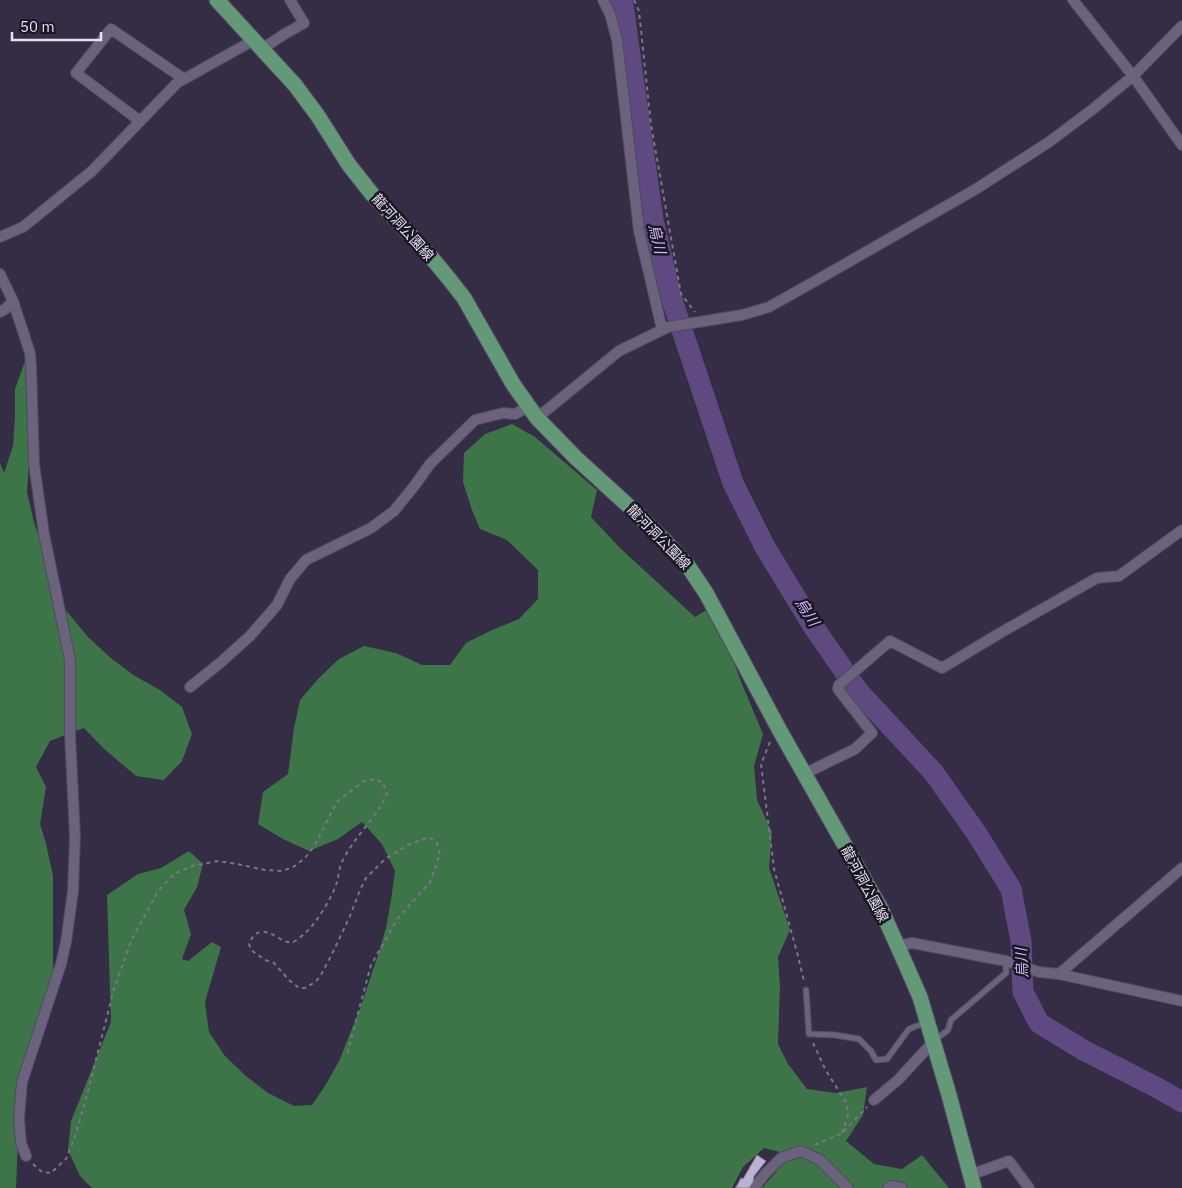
<svg xmlns="http://www.w3.org/2000/svg" width="1182" height="1188" font-family="'IBM Plex Sans','Noto Sans JP',sans-serif">
<style>
.forest{fill:#3d7448}
.lines{fill:none;stroke-linecap:round;stroke-linejoin:round}
.river{stroke:#5f4981;stroke-width:21}
.lane-casing{stroke:#524a5f;stroke-width:7}
.street-casing{stroke:#524a5f;stroke-width:12}
.primary-casing{stroke:#524a5f;stroke-width:17}
.path{stroke:#7c758a;stroke-width:2;stroke-dasharray:4 4;stroke-linecap:butt}
.lane{stroke:#6b627d;stroke-width:5}
.street{stroke:#6b627d;stroke-width:10}
.primary{stroke:#639976;stroke-width:15}
.wall{fill:#a299b4}
.building{fill:#bcb2d1;stroke:#847d92}
.labels{text-anchor:middle;stroke-width:5;stroke-linejoin:round;paint-order:stroke}
.street-label{font-size:14px;fill:#e7e2f2;stroke:#1b1722}
.water-label{font-size:15px;font-style:italic;fill:#d2baff;stroke:#1b1722}
</style>
<rect width="100%" height="100%" fill="#352c45"/>
<path class="forest" d="M29 350 32 420 27 492 35 526 46 553 64 608 89 638 112 659 135 676 160 690 182 707 192 734 182 761 164 780 136 776 103 748 84 728 50 741 36 767 46 787 40 824 45 840 53 875V998L31 1051 25 1103 18 1139 16 1188H0V463L4 473 13 446 15 417V389Z
M512 424 535 437 597 490 591 517 620 548 695 617 708 609 725 638 742 684 763 734 754 766 757 800 772 832 769 868 790 930 778 957 780 986 778 1044 788 1064 807 1089 836 1093 867 1087 863 1115 846 1141 874 1164 902 1169 922 1155 949 1188H762L777 1171 780 1152 764 1148 743 1167 732 1188H92L80 1176 68 1150 71 1121 111 1022 107 895 138 874 161 868 189 851 203 864 197 887 184 910 191 934 182 959 188 961 212 942 221 947 205 1002 209 1032 225 1056 247 1077 268 1093 294 1106 312 1105 325 1086 339 1061 360 1009 378 955 386 928 391 900 395 871 382 844 362 822 338 839 309 851 283 839 258 824 263 792 288 774 294 728 300 700 319 678 339 659 364 646 396 653 422 665H450L466 643 492 630 519 619 538 599V570L507 540 480 529 472 510 463 482 464 453 485 434Z"/>
<g class="lines">
<path class="river" d="M620 0 623 5 653 220 671 297 733 483 765 547 813 626 858 691 934 773 977 834 1011 889 1021 941 1023 992 1039 1023 1085 1051 1156 1087 1182 1102"/>
<defs>
<path id="lane" d="M806 990 809 1034 835 1035 859 1039 871 1051 876 1060 887 1059 909 1029 927 1022
M935 1040 948 1030 951 1020 1006 973V961"/>
<path id="street" d="M603 0 610 14 617 40 639 231 662 329
M1073 0 1133 76 1182 145
M262 49 283 35 304 23 290 0
M140 121 76 73 111 29 184 79
M0 237 23 227 92 171 177 83 254 40
M0 274 13 301 30 353 31 366 34 464 44 534 70 660V735L75 836 73 891 66 942 61 964 22 1082 19 1118 21 1143 26 1156
M0 312 5 309 13 301
M537 418 619 351 668 327 742 315 769 307 817 280 976 189 1049 142 1093 109 1133 76 1182 26
M190 687 220 663 250 636 277 605 290 579 306 560 371 528 394 511 415 485 430 464 475 420 503 413 515 414 528 407
M804 774 855 749 872 733 838 689 839 685 890 641 942 668 1000 633 1097 578 1119 576 1182 530
M897 946 912 943 1006 961 1039 972 1059 974 1182 1001
M1059 974 1182 868
M874 1100 898 1080 933 1042
M970 1175 1009 1161 1029 1188
M754 1188 765 1174 781 1158 801 1151 820 1160 848 1188
M888 1188 891 1186 902 1188"/>
<path id="primary" d="M217 0 295 85 318 116 349 165 372 194 431 257 450 280 464 298 513 384 537 418 576 458 633 510 665 541 688 566 706 593 780 731 881 909 906 965 920 997 949 1095 974 1188"/>
</defs>
<use href="#lane" class="lane-casing"/>
<use href="#street" class="street-casing"/>
<use href="#primary" class="primary-casing"/>
<path class="path" d="M634 0 639 11 651 125 681 294 695 312
M770 742 761 764 774 869 798 956 804 981
M813 1043 825 1069 847 1104 848 1115 842 1133
M815 1145 842 1133 867 1107
M33 1164 42 1172 51 1173 66 1159 75 1137 88 1091 114 989 131 941 158 891 174 874 192 866 218 861 237 864 265 870 280 871 292 868 305 858 315 845 333 809 339 800 364 781 375 779 383 783 387 794C376 818 355 836 343 860 339 866 339 875 337 882 333 896 316 924 305 933 302 936 296 941 293 942 283 945 273 930 261 932 254 933 252 938 249 944L251 950 265 960 274 963 289 980 299 988H305L315 982 320 977 334 950 350 916 360 890 366 878 385 859 408 845 429 837 437 843 440 854 430 882 398 918 371 965 347 1054"/>
<use href="#lane" class="lane"/>
<use href="#street" class="street"/>
<use href="#primary" class="primary"/>
</g>
<path class="wall" d="M757 1155 760 1169 754 1177 749 1188H735L741 1178 743 1179Z"/>
<path class="building" d="M757 1155 766 1161 754 1176 753 1182 749 1188H736L741 1178 743 1179Z"/>
<g class="labels">
<g class="street-label">
<text transform="translate(403 227) rotate(48)" y="5">龍河洞公園線</text>
<text transform="translate(659 537) rotate(46)" y="5">龍河洞公園線</text>
<text transform="translate(865 884) rotate(62)" y="5">龍河洞公園線</text>
</g>
<g class="water-label">
<text transform="translate(657 239) rotate(77)" y="5">烏川</text>
<text transform="translate(807 612) rotate(57)" y="5">烏川</text>
<text transform="translate(1022 963) rotate(-93)" y="5">烏川</text>
</g>
</g>
<path d="M12 32v8h89v-8" fill="none" stroke="#e7e2f2" stroke-width="2.5"/>
<text x="20" y="32" font-size="15" fill="#e7e2f2" stroke="#1b1722" stroke-width="4" paint-order="stroke">50 m</text>
</svg>
